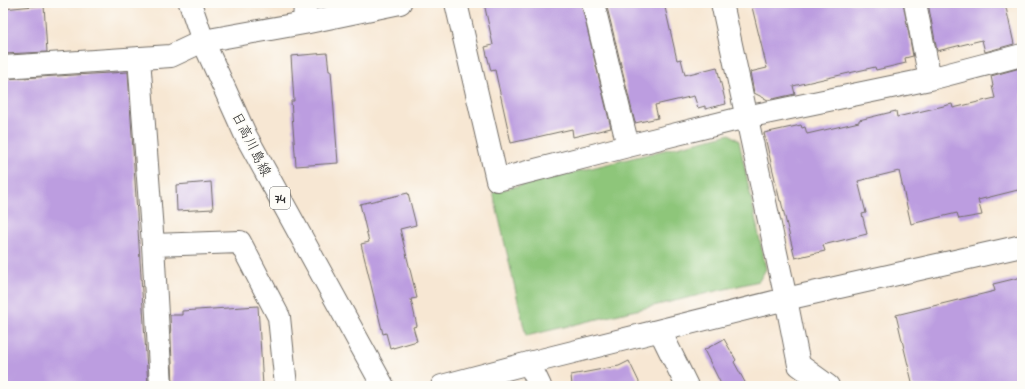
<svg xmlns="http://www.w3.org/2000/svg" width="1025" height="389" font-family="'Indie Flower','Klee One',sans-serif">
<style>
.green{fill:#8ec67a;stroke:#5c7852}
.building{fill:#bc9de0}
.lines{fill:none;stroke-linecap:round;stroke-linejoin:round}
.minor-casing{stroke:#726d66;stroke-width:24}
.major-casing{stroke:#726d66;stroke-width:24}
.minor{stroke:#fff;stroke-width:22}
.major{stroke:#fff;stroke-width:22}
.labels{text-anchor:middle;stroke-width:4;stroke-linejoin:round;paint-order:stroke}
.shield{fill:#fdfcf7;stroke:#6a6a68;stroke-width:1}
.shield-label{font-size:13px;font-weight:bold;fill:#2b2b2b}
.street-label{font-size:14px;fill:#2b2b2b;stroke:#fdfcf7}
</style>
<rect width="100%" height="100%" fill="#fdfcf7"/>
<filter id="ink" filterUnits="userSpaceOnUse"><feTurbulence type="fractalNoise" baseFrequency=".025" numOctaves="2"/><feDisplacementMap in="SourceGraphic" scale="8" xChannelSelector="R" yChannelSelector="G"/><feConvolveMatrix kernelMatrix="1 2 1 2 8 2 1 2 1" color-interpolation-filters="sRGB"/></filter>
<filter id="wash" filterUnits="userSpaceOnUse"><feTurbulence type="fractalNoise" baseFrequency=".012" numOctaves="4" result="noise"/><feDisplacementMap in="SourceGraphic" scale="16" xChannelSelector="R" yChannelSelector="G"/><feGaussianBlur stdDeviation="0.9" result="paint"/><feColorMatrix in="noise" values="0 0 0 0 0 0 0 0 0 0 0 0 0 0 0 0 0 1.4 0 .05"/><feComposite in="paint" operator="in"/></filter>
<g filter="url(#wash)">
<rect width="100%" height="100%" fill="#f7e7d3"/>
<path class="green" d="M730 134 739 141 766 269 759 281 526 336 493 192Z"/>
<g id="blocks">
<path class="building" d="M484 3H581L611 128 573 137 572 129 511 143 495 70 491 71 485 47 493 45Z
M606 3H664L677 60 681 59 685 75 717 67 726 104 705 109V106L698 108 694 96 655 105 658 118 635 123Z
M751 3H903L913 56 905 58 906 63 876 70 875 67 793 86 795 94 768 100 754 93 750 72 767 68Z
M928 3H1005L1014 44 985 52 982 40 937 51Z
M44 5 47 52 3 54V9Z
M327 53 329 71H331L338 163 296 166 291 101H294L291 56Z
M1020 68 1022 76V189L978 200 982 215 959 219 957 213 911 224 899 171 858 181 866 213 862 214 867 234 823 245 825 251 795 258 781 201H780L764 133 801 125 802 128 805 127 807 134 859 122V120L896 111 897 117 952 104 953 108 995 98 992 86H993L991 76Z
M128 72 148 386H3V79Z
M211 182 213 209 177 211 176 185Z
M408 193 416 225 400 229 417 298 411 299 417 326 413 327 417 341 393 348V347L390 348 386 333 383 334 361 244 369 242 360 204Z
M1022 277V386H913L896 315 995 291 993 284Z
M258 306 263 386H173L170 315H182V311Z
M724 339 736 360 734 362 747 386H722L704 350Z
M629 361 641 386H572L571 375 619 366Z"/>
</g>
</g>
<g filter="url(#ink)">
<use href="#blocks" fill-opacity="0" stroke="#726d66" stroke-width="1"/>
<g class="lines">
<defs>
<path id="minor" d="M456 3 497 180 628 146 746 117 930 79 1022 55
M593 3 628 146
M722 3 786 299 799 365 828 386
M915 3 930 79
M304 23 305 3
M139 58 153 245 161 386
M3 67 171 56 203 41 304 23 400 3
M153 245 240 242 279 317 286 386
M660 331 687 386
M529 363 540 386
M442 386 529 363 786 299 1022 246"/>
<path id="major" d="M190 3 203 41 246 136 383 386"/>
</defs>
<use href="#minor" class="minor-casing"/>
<use href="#major" class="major-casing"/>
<use href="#minor" class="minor"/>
<use href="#major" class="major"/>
</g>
</g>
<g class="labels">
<rect class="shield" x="270" y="187" width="20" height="22" rx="3"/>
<g class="shield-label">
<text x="280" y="203">74</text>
</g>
<g class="street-label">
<text transform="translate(252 144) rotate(63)" y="5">日高川島線</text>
</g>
</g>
<rect width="1025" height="389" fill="none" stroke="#fdfcf7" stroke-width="16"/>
</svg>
